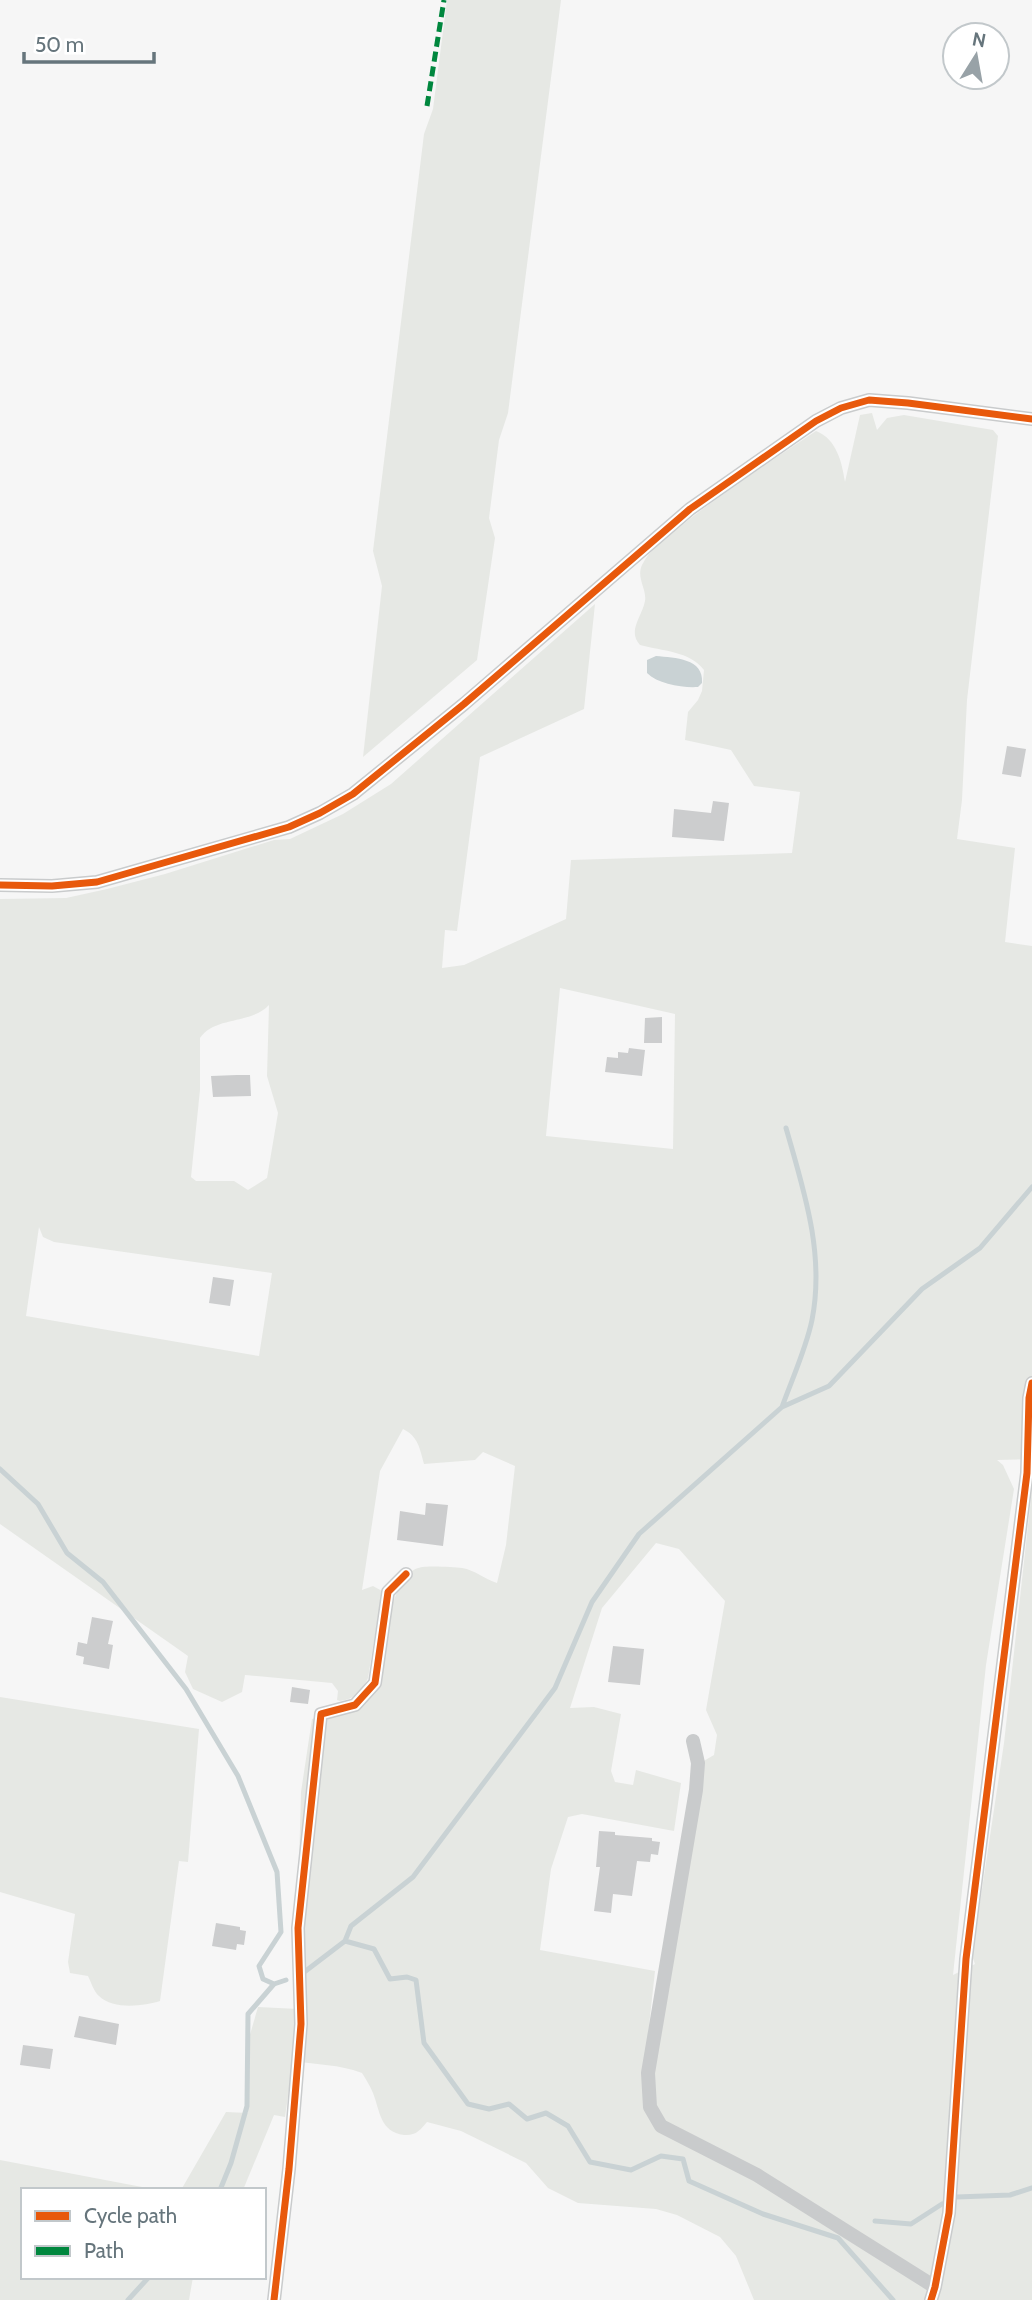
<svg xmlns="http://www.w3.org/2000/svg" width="1032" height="2300" font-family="Cabin,sans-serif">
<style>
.green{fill:#e6e8e4;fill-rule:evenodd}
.water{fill:#c9d2d4}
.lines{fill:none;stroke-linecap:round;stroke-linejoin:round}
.stream{stroke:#c9d2d4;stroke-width:5}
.building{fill:#cccdce}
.street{stroke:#c9cbcc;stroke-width:14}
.quiet{stroke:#00873e;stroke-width:5;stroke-dasharray:10 5;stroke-linecap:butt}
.cycleway-casing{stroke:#fff;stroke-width:11}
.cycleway{stroke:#e8590c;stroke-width:7}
</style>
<rect width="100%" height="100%" fill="#f6f6f6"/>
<path class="green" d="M447 0H561L508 413 499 440 489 518 495 538 477 660 363 757 382 586 373 551 424 134 433 109Z
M872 413 877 430 887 418 904 415 993 430 998 436 967 700 962 800 957 839 1015 848 1005 942 1032 946V1459L997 1460 1003 1465 1014 1489 986 1665 953 1975 975 1964 972 1956 1004 1743 1032 1489V2300H754L736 2256 720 2237 677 2215 656 2209 578 2203 548 2188 526 2163 461 2131 427 2122C420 2130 416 2136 404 2135 380 2132 380 2111 373 2093 370 2086 366 2079 362 2073 338 2064 318 2065 293 2061L285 2117 274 2115 243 2190H181L226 2112 248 2113 249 2038 258 2007 298 2009V1901L301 1792 312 1719C337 1714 358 1715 373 1693 379 1666 389 1576 418 1568 426 1565 453 1567 462 1568 475 1570 484 1579 497 1583L506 1545 515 1466 483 1452 475 1460 424 1464C420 1449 418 1436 403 1429L380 1471 362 1590 373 1586 382 1591 368 1678C362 1691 355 1699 340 1701L337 1700 338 1691 332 1683 245 1675 242 1692 222 1702 193 1689 185 1672 188 1656 0 1524V899L66 898 107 889 165 874 274 840 290 839 343 814 391 784 595 604 584 709 480 757 457 931 445 930 442 968 464 965 566 919 571 860 792 853 800 792 754 786 731 750 685 740 688 712 698 700 702 691 704 670C690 651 662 651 640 645 627 631 642 617 645 601 647 589 636 578 642 565 649 550 663 541 676 530 720 494 768 463 816 431 837 439 842 463 845 482L860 415ZM560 988 675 1014 673 1149 546 1136ZM269 1005 267 1076 278 1113 267 1178 248 1190 234 1181H196L191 1177 200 1090V1038C215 1016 250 1025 269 1005ZM39 1227 43 1237 54 1242 272 1273 259 1356 26 1316ZM656 1543 679 1549 725 1601 706 1710 717 1735 714 1755 702 1762 655 2053 643 2081 655 1971 540 1950 551 1869 568 1817 582 1814 674 1831 681 1783 636 1770 633 1785 615 1782 611 1771 621 1714 594 1707 570 1708 602 1608Z
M0 1697 199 1729 188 1862 179 1861 160 2001C144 2006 113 2010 99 1996 94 1992 91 1982 88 1976L70 1973 68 1962 75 1914 0 1892Z
M0 2160 142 2187V2190H23V2277H193L189 2300H0Z"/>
<path class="water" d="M656 656C675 658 704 658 702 683L698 687C682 688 658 684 647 673V660Z"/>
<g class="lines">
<path class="stream" d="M782 1407C792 1379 806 1349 812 1320 825 1254 804 1191 786 1128
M0 1469 38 1504 67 1553 103 1582 186 1689 238 1776 277 1872 281 1932 259 1966 263 1979 274 1984
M345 1941 374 1949 390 1979 407 1977 416 1980 424 2043 468 2104 489 2109 509 2104 527 2119 546 2113 568 2126 590 2162 631 2170 661 2156 683 2159 689 2181 763 2214 838 2238 893 2300
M303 1973 345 1941 351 1926 413 1877 555 1688 592 1602 639 1534 782 1407 829 1386 922 1289 980 1248 1032 1187
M220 2190 231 2163 247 2106 248 2014 274 1984 286 1980
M957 2197 1010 2195 1032 2188
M875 2221 911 2224 942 2204
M128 2300 149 2277"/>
</g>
<path class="building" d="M1007 746 1026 749 1021 777 1002 774Z
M713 801 729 803 724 841 672 837 674 809 711 813Z
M662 1017V1043H644L645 1018Z
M629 1048 645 1050 642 1076 605 1072 607 1057 618 1058V1052L628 1053Z
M237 1075H250L251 1096 213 1097 211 1076Z
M213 1277 234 1280 230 1306 209 1303Z
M426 1503 448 1505 443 1546 397 1540 400 1511 425 1515Z
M92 1617 113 1621 108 1644 113 1645 109 1669 83 1664 84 1657 76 1655 78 1642 87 1644Z
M613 1646 644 1649 640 1685 608 1682Z
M292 1687 310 1690 308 1704 290 1702Z
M599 1831 615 1832V1835L652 1838V1841L660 1842 658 1855 651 1854 650 1862 637 1861 632 1896 613 1894 611 1913 594 1911 600 1867H596Z
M216 1923 240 1927V1930L246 1931 244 1945 237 1944 236 1950 212 1946Z
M79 2016 119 2024 116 2045 74 2037Z
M23 2045 53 2049 50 2069 20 2065Z"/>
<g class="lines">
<path class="street" d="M0 885 52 886 97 882 289 827 320 813 353 794 464 704 690 509 816 421 841 408 869 400 908 403 1032 419
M693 1741 698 1763 696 1790 648 2073 650 2107 661 2126 757 2175 935 2287
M274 2300 289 2169 301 2024 298 1928 321 1714 355 1705 375 1683 388 1592 406 1574
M931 2300 935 2287 949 2213 966 1959 1027 1473 1029 1398 1032 1383"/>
<path class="quiet" d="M427 106 444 0"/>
<defs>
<path id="cycleway" d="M0 885 52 886 97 882 289 827 320 813 353 794 464 704 690 509 816 421 841 408 869 400 908 403 1032 419
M274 2300 289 2169 301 2024 298 1928 321 1714 355 1705 375 1683 388 1592 406 1574
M931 2300 935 2287 949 2213 966 1959 1027 1473 1029 1398 1032 1383"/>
</defs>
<use href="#cycleway" class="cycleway-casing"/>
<use href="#cycleway" class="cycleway"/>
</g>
<rect x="21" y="2188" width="245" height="91" fill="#ffffff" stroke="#c2c8cb" stroke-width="2"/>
<rect x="35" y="2211" width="35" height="10" fill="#e8590c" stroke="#c2c8cb" stroke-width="2"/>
<text x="84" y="2223" font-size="21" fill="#66757c">Cycle path</text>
<rect x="35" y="2246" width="35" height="10" fill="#00873e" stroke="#c2c8cb" stroke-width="2"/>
<text x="84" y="2258" font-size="21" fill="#66757c">Path</text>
<g transform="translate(976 56) rotate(11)"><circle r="33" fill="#ffffff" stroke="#c2c8cb" stroke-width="2"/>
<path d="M0-5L12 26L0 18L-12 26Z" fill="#98a2a7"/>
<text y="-10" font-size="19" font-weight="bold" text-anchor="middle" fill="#66757c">N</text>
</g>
<path d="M24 52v10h130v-10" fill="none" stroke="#66757c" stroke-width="3.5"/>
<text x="35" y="52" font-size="21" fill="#66757c" stroke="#ffffff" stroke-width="5" paint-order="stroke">50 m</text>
</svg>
